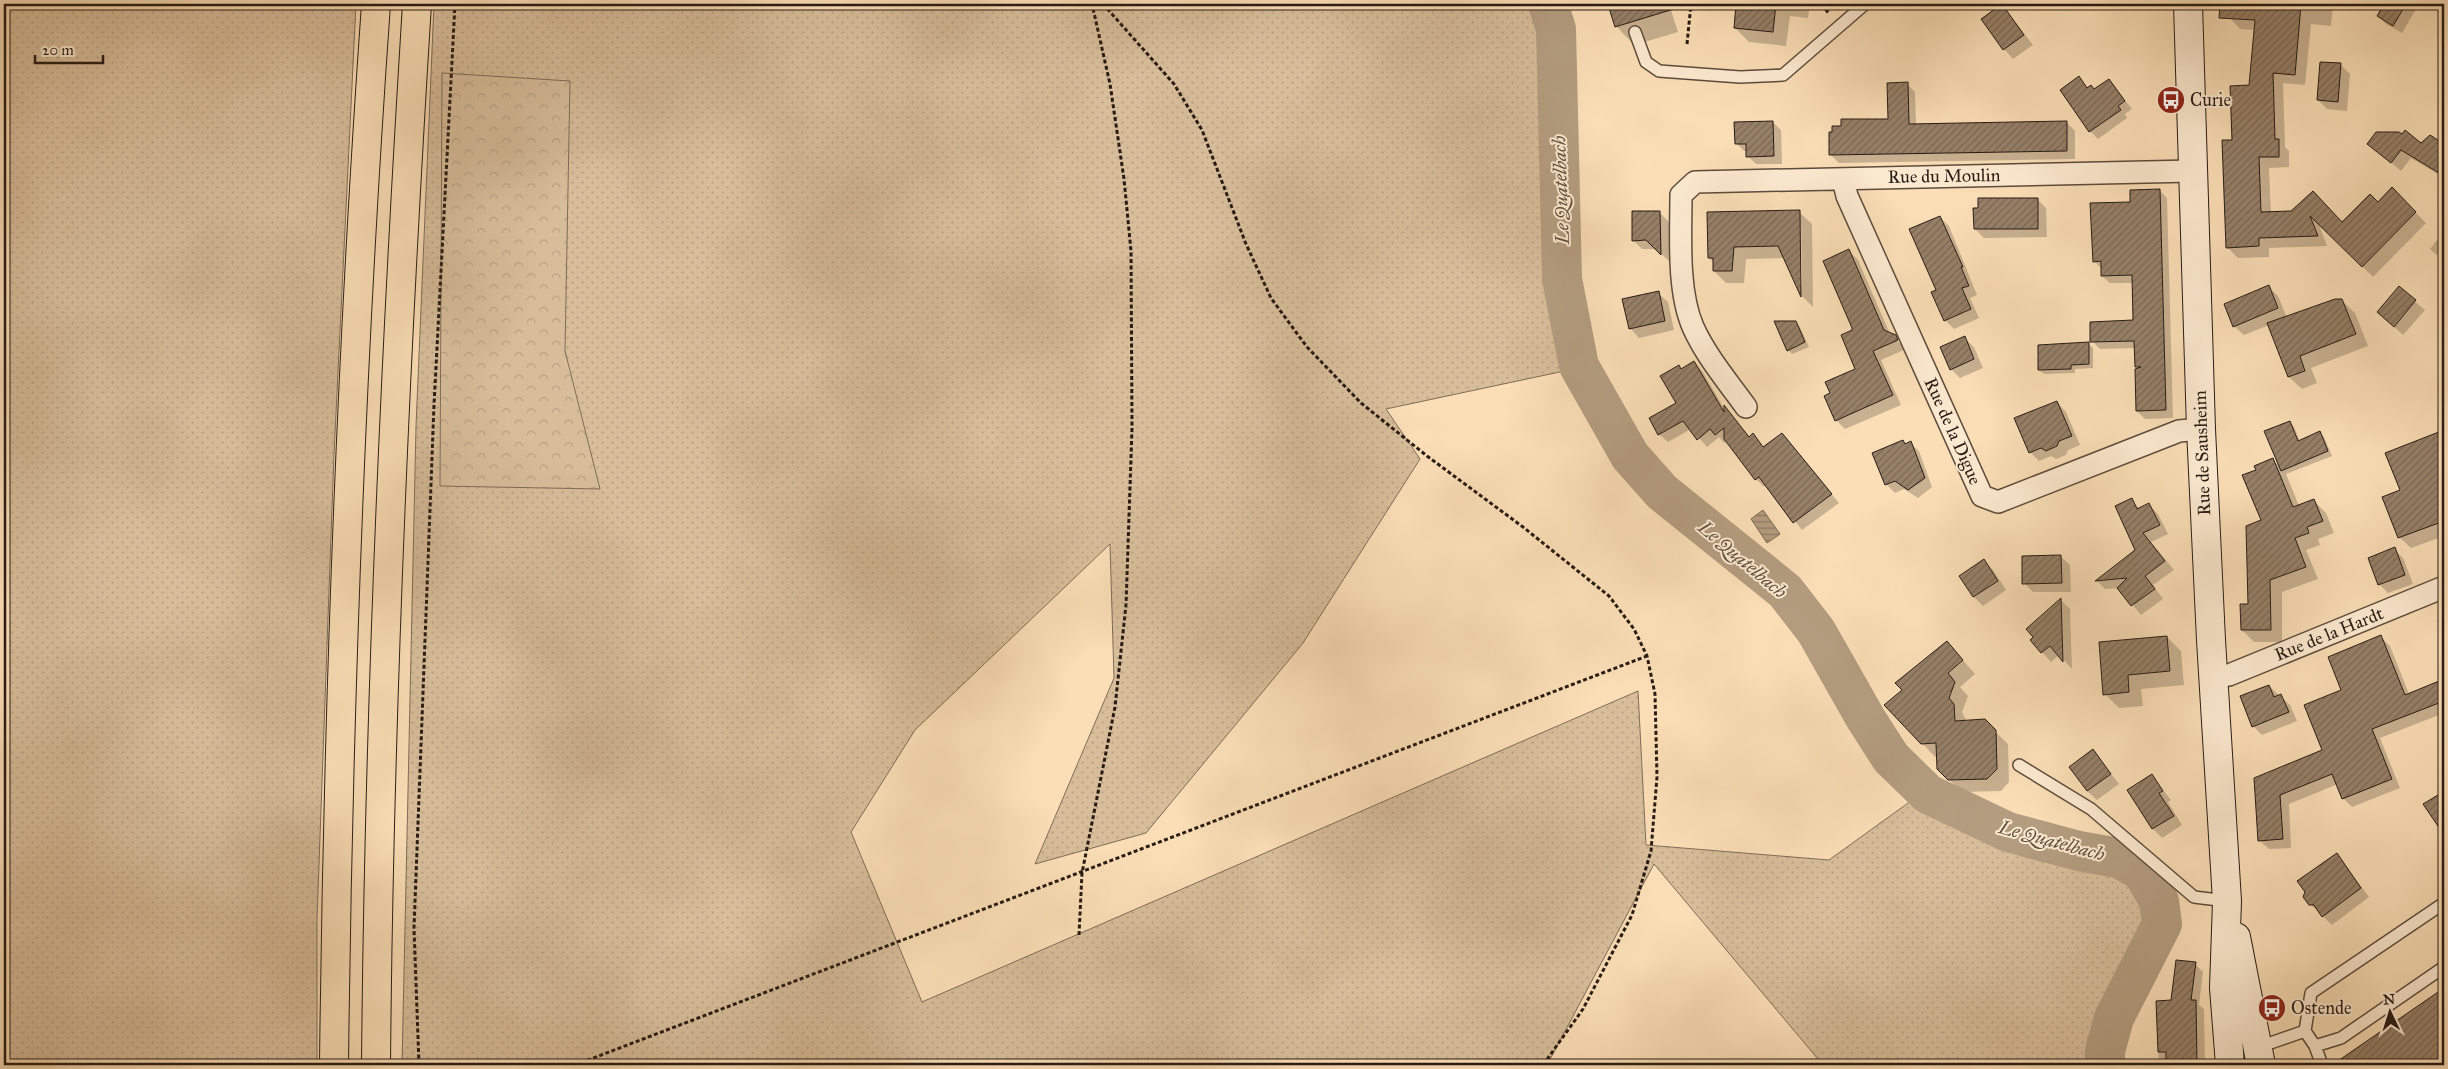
<svg xmlns="http://www.w3.org/2000/svg" width="2448" height="1069" font-family="'IM FELL Great Primer',serif">
<style>
.grass{fill:url(#grass-dots);stroke:#806c57}
.forest{fill:url(#forest-crowns);stroke:#806c57}
.water{fill:url(#water-rules);stroke:#7b6854}
.shadow{fill:#0003;fill-rule:evenodd}
.lines{fill:none;stroke-linecap:round;stroke-linejoin:round}
.river{stroke:#b39c7f;stroke-width:40}
.building{fill:url(#building-hatch);stroke:#281b14}
.service-casing{stroke:#5d4c3c;stroke-width:14}
.minor-casing{stroke:#5d4c3c;stroke-width:24}
.secondary-casing{stroke:#281b14;stroke-width:30}
.motorway-casing{stroke:#281b14;stroke-width:30}
.path{stroke:#281b14;stroke-width:3;stroke-dasharray:4 2.5;stroke-linecap:butt}
.service{stroke:#fcead0;stroke-width:11}
.minor{stroke:#fcead0;stroke-width:21}
.secondary{stroke:#fcead0;stroke-width:28}
.motorway{stroke:#fbdeb6;stroke-width:28}
.labels{text-anchor:middle;stroke-width:4;stroke-linejoin:round;paint-order:stroke}
.poi-label{font-size:18px;fill:#281b14;stroke:#fcead0;text-anchor:start}
.street-label{font-size:18px;fill:#281b14;stroke:#fcead0}
.water-label{font-size:19px;font-style:italic;fill:#604f3f;stroke:#fcead0}
</style>
<defs>
<pattern id="grass-dots" width="8" height="8" patternUnits="userSpaceOnUse" patternTransform="scale(1.25)"><rect width="8" height="8" fill="#d7bd9a"/><path d="M2 2h.1M6 6h.1" fill="none" stroke="#b9a284" stroke-width="1.8" stroke-linecap="round"/></pattern>
<pattern id="forest-crowns" width="20" height="18" patternUnits="userSpaceOnUse" patternTransform="scale(1.25)"><rect width="20" height="18" fill="#d7bd9a"/><path d="M2 6a3 3 0 1 1 6 0M12 15a3 3 0 1 1 6 0" fill="none" stroke="#b9a284"/></pattern>
<pattern id="water-rules" width="6" height="5" patternUnits="userSpaceOnUse" patternTransform="scale(1.25)"><rect width="6" height="5" fill="#b39c7f"/><path d="M0 2.5h6" fill="none" stroke="#927e67"/></pattern>
<pattern id="building-hatch" width="6" height="6" patternUnits="userSpaceOnUse" patternTransform="scale(1.25)"><rect width="6" height="6" fill="#968068"/><path d="M-1 1l2-2M0 6l6-6M5 7l2-2" fill="none" stroke="#7a6854"/></pattern>
</defs>
<rect width="100%" height="100%" fill="#fbdeb6"/>
<filter id="stains"><feTurbulence type="fractalNoise" baseFrequency=".004" numOctaves="4"/><feColorMatrix values="0 0 0 0 .2 0 0 0 0 .09 0 0 0 0 .02 0 0 0 .5 -.17"/></filter>
<radialGradient id="worn" r=".72"><stop offset=".6" stop-color="#630" stop-opacity="0"/><stop offset="1" stop-color="#630" stop-opacity=".3"/></radialGradient>
<path class="grass" d="M4 4H356L334 454 317 919V1065H4Z
M434 4H1537L1546 34 1551 274 1569 370 1386 409 1420 459 1303 643 1146 833 1035 864 1114 678 1110 544 915 730 851 832 922 1002 1638 691 1646 845 1829 860 1915 798 2006 839 2128 879 2151 924 2093 1047 2095 1065H1823L1654 864 1547 1065H402L416 426Z"/>
<path class="forest" d="M442 73 570 81 565 351 600 489 440 486Z"/>
<path class="water" d="M1763 510 1780 534 1767 543 1751 519Z"/>
<path class="shadow" d="M1616 4H1669L1678 32 1634 45 1616 26Z
M1737 4H1810L1808 18 1790 16 1786 46 1749 42 1735 28Z
M2231 4H2336H2333L2331 26 2311 24 2305 85 2283 83 2285 147 2289 151V167L2269 168 2271 213 2291 212 2313 192 2343 224 2378 204 2392 189 2426 223 2373 277 2318 222 2327 246 2269 248V257L2238 258 2227 247 2233 141 2250 86 2256 30 2240 29 2230 18Z
M2343 4H2419L2402 33 2386 24 2378 16 2383 7Z
M2426 4H2444V15Z
M2002 5 2033 45 2013 59 2004 49Z
M2340 64 2350 74 2347 111 2327 109 2318 100Z
M2079 78 2088 88 2094 90 2109 80 2132 109 2125 114 2127 118 2098 139 2090 131Z
M1907 84 1915 92 1916 125 2066 122 2075 131V159L1839 163 1830 154 1833 133 1889 120Z
M1773 122 1781 130 1782 164H1756L1748 156V151H1744L1736 143Z
M2430 137 2444 145V178L2411 158 2401 171 2368 143 2421 145Z
M2159 190 2167 198 2173 418 2145 419 2137 411 2139 369 2136 366 2135 348 2100 349 2092 341 2134 321V283H2110L2102 276V269L2094 261 2131 203Z
M2037 199 2046 208 2047 237 1984 238 1975 229Z
M1799 212 1812 224 1813 307 1802 296 1785 258 1746 259 1744 283H1726L1714 271V263L1709 258ZM1799 223H1801L1802 286H1800Z
M1660 213 1669 222 1670 262 1656 249H1642L1633 240Z
M1940 217 1949 226 1977 295 1970 298 1979 318 1954 329 1945 320 1938 290Z
M2441 235 2444 237V261L2430 249Z
M1849 251 1858 260 1890 334 1906 349 1881 360 1901 405 1845 429 1836 420 1831 394 1857 369Z
M2269 287 2278 296 2287 318 2342 301 2355 313 2368 346 2311 368 2317 383 2302 389 2289 377 2269 325 2244 335 2234 326Z
M2399 288 2425 310 2403 335 2378 312Z
M1658 293 1668 302 1674 330 1639 338 1630 328Z
M1795 322 1800 327 1809 347 1792 354 1788 350Z
M1964 338 1974 347 1983 368 1960 378 1951 369Z
M2088 344 2093 348V368L2075 369V373L2044 374 2039 370Z
M1694 362 1702 371 1725 410V408L1750 437 1753 435 1764 448 1782 434 1839 503 1802 530 1766 485 1764 487 1756 479 1727 441 1724 443 1719 437 1707 447 1691 429 1668 442 1659 434 1677 403 1682 370Z
M2057 402 2066 412 2080 445 2068 450 2066 455 2056 459 2051 456 2039 461 2030 452Z
M2290 422 2294 427 2300 441 2320 433 2324 437 2332 456 2286 474 2299 506 2314 501 2326 513 2334 533 2318 539 2320 545 2306 550 2318 579 2282 592V642H2254L2242 630 2249 605 2262 521 2257 471 2273 460 2280 467Z
M2444 432V536L2411 548 2399 537 2401 491 2387 454Z
M1903 441 1906 444 1910 443 1919 451 1932 487 1918 498 1904 489 1895 493 1886 484Z
M2131 500 2140 509 2149 505 2158 514 2168 534 2151 542 2174 570 2153 585 2163 599 2141 615 2119 588 2105 589 2097 581 2137 550Z
M2394 549 2403 558 2413 584 2388 593 2379 584Z
M2060 556 2070 565 2071 592H2033L2024 583Z
M1984 561 1993 570 2006 590 1983 606 1974 597Z
M2061 600 2070 609 2072 669 2059 655 2051 662 2031 640 2035 637 2028 629Z
M2444 617V639L2437 620Z
M2167 637 2181 651 2184 685 2141 689 2143 706 2119 708 2105 694Z
M2381 637 2390 646 2409 694 2444 680V713L2380 738 2400 788 2352 807 2343 798 2338 784 2289 804 2291 848 2269 849 2259 840 2255 779 2324 751 2343 691Z
M1947 642 1975 674 1960 687 1968 696 1962 712 1967 722 1984 721 2008 744 2009 782 2001 791 1962 792 1938 769V757H1935L1922 743 1903 691Z
M2269 686 2290 705 2297 721 2262 735 2253 726Z
M2093 751 2119 784 2097 800 2087 791Z
M2152 776 2171 800 2168 802 2182 825 2162 838 2153 829 2129 790Z
M2437 796 2442 801 2444 799V832L2442 830Z
M2337 854 2369 897 2332 925 2310 904Z
M2195 964 2203 972 2199 1005 2204 1009 2205 1065H2159L2157 1002H2172Z
M2444 989V1065H2354L2347 1056Z"/>
<g class="lines">
<path class="river" d="M1548 4 1556 29 1562 279 1579 366 1630 456 1662 492 1785 591 1816 631 1866 719 1891 758 1928 794 2008 832 2079 851 2118 858 2142 871 2159 901 2162 924 2114 1018 2105 1051V1065"/>
</g>
<path class="building" d="M1621 4H1676L1677 8 1615 27 1609 8Z
M1736 4H1776L1773 32 1734 28Z
M2002 4 2024 35 2003 50 1981 19Z
M2220 4H2301L2295 75 2273 73 2275 139H2279V157H2259L2261 212 2291 211 2313 191 2342 222 2370 194 2378 202 2392 187 2416 212 2362 267 2310 216 2318 236 2259 238V246L2226 248 2222 140H2232L2230 86 2249 85 2255 20 2219 18Z
M2384 4H2406L2393 26 2377 16Z
M2320 62 2341 63 2338 102 2317 100Z
M2079 76 2087 88 2091 85 2094 89 2109 79 2125 101 2118 106 2121 110 2089 132 2060 90Z
M1908 82 1909 124 2067 121V151L1829 155V132H1832V126H1841V119H1888L1887 83Z
M1773 121 1774 156 1746 157V144H1735L1734 122Z
M2405 130 2421 143 2430 135 2444 144V176L2401 150 2391 163 2367 144 2376 132H2399L2402 134Z
M2160 189 2166 410 2136 411 2135 369 2141 367H2135L2134 341 2090 342V322L2133 320 2132 275 2101 276V261L2093 262 2090 203 2130 202V190Z
M1978 198H2038V229H1974L1973 208H1978Z
M1800 210 1801 297 1778 246 1734 247 1732 271H1713V258H1708L1707 212Z
M1632 211H1660L1661 255 1646 240 1632 241Z
M1940 216 1963 267H1961L1969 286 1962 288 1971 309 1944 321 1931 292 1936 290 1909 229Z
M1849 249 1884 330 1896 335 1898 340 1873 351 1893 395 1835 421 1824 396 1830 393 1825 382 1855 369 1841 335 1852 330V328L1823 261Z
M2269 285 2278 308 2233 327 2224 304Z
M2399 286 2416 300 2394 327 2377 312Z
M1659 291 1665 321 1629 329 1622 299Z
M2335 299H2342L2356 334 2300 356 2305 371 2288 377 2267 323Z
M1774 321H1796L1805 342 1787 351Z
M1965 336 1974 359 1950 370 1940 347Z
M2089 342V364L2071 365V369L2038 370V345Z
M1694 361 1724 412V405L1749 437 1753 433 1763 447 1782 433 1832 494 1793 523 1759 477 1755 480 1724 439V428L1715 435 1710 429 1697 440 1683 421 1658 435 1649 418 1676 403 1660 376 1679 365 1681 369Z
M2057 401 2072 436 2059 441 2057 446 2046 451 2041 448 2029 453 2014 418Z
M2290 421 2298 441 2320 431 2328 451 2281 471 2264 431Z
M2444 430V521L2398 538 2382 497 2400 490 2385 453Z
M1903 440 1905 444 1911 441 1925 478 1908 490 1895 481 1885 485 1872 453Z
M2273 458 2293 507 2314 499 2323 521 2307 527 2309 533 2295 538 2306 567 2270 580 2271 630H2241L2240 604H2248L2246 526 2261 520 2242 475 2256 470 2254 466Z
M2132 498 2137 509 2149 503 2160 525 2143 533 2165 561 2145 576 2155 589 2131 606 2117 588 2127 578 2095 581 2135 550 2115 506Z
M2395 547 2405 575 2378 585 2368 558Z
M2061 555 2062 583 2022 584V556Z
M1984 559 1998 581 1973 597 1959 576Z
M2061 598 2063 662 2050 646 2041 653 2030 640 2033 637 2026 629Z
M2381 635 2405 695 2444 679V701L2372 729 2392 779 2342 799 2332 774 2280 795 2283 839 2258 841 2254 778 2322 750 2304 705 2341 690 2328 657Z
M2167 636 2170 671 2128 675 2129 692 2103 695 2099 642Z
M1947 641 1963 660 1948 673 1955 682 1949 698 1954 704 1955 721 1985 719 1996 730 1997 769 1987 779 1948 780 1937 769 1936 743 1921 744 1884 705 1902 690 1895 683Z
M2269 685 2274 697 2281 694 2289 712 2252 727 2240 696Z
M2093 749 2111 774 2087 791 2069 767Z
M2152 774 2163 791 2159 793 2174 816 2152 829 2127 790Z
M2438 795 2444 804V835L2423 804Z
M2337 853 2361 888 2322 917 2314 905H2309L2303 897 2305 892 2297 881Z
M2176 960 2196 962 2191 1000H2196L2197 1065H2166V1052H2158L2156 1001 2171 1000Z
M2444 988V1065H2332Z"/>
<g class="lines">
<defs>
<path id="service" d="M1635 32 1646 62 1659 71 1740 77 1783 75 1865 4
M2019 765 2091 809 2194 897 2227 901
M2305 1031 2311 993 2444 903
M2315 1046 2341 1038 2444 967
M2259 1047 2305 1031 2315 1046 2322 1065"/>
<path id="minor" d="M1843 179 1847 196 1982 496 1998 502 2179 431 2201 429
M1746 407C1728 382 1706 356 1693 327 1677 290 1681 235 1681 195L1695 182 2192 171
M2213 678 2229 675 2444 587"/>
<path id="secondary" d="M2188 4 2201 429 2211 640 2227 901 2224 988 2230 1065
M2236 937 2261 1065"/>
<path id="motorway" d="M334 1065C338 711 351 357 376 4
M376 1065C379 711 395 357 417 4"/>
</defs>
<use href="#service" class="service-casing"/>
<use href="#minor" class="minor-casing"/>
<use href="#secondary" class="secondary-casing"/>
<use href="#motorway" class="motorway-casing"/>
<path class="path" d="M1103 4 1174 84 1202 130 1246 244 1271 298 1307 347 1361 403 1427 456 1523 527 1609 596 1634 629 1647 656 1655 694 1657 777 1651 851 1632 915 1583 1009 1543 1065
M1822 4 1829 14
M1687 44 1691 4
M1079 935 1082 873 1115 707 1126 605 1132 428 1131 251 1124 179 1110 84 1092 4
M419 1065 414 928 434 405 455 4
M575 1065 1647 656"/>
<use href="#service" class="service"/>
<use href="#minor" class="minor"/>
<use href="#secondary" class="secondary"/>
<use href="#motorway" class="motorway"/>
</g>
<defs>
<symbol id="bus-disc" viewBox="-11 -11 22 22"><circle r="9.5" fill="#8f2418" stroke="#fcead0"/><path d="M-5-6H5V4H4V6H2V4H-2V6H-4V4H-5ZM-3.5-4V0h7V-4ZM-3.5 1.2v1.5H-2V1.2ZM2 1.2v1.5H3.5V1.2Z" fill="#fff"/></symbol>
</defs>
<g fill-rule="evenodd">
<use href="#bus-disc" x="2155" y="84" width="32" height="32"/>
<use href="#bus-disc" x="2256" y="992" width="32" height="32"/>
</g>
<g class="labels">
<g class="poi-label">
<text x="2190" y="106">Curie</text>
<text x="2291" y="1014">Ostende</text>
</g>
<g class="street-label">
<text transform="translate(1944 176) rotate(-1)" y="6">Rue du Moulin</text>
<text transform="translate(1953 431) rotate(66)" y="6">Rue de la Digue</text>
<text transform="translate(2202 453) rotate(-92)" y="6">Rue de Sausheim</text>
<text transform="translate(2329 634) rotate(-22)" y="6">Rue de la Hardt</text>
</g>
<g class="water-label">
<text transform="translate(1560 190) rotate(-92)" y="7">Le Quatelbach</text>
<text transform="translate(1743 559) rotate(40)" y="7">Le Quatelbach</text>
<text transform="translate(2052 840) rotate(15)" y="7">Le Quatelbach</text>
</g>
</g>
<rect width="2448" height="1069" fill="none" stroke="#fbdeb6" stroke-width="20"/>
<rect x="5" y="5" width="2438" height="1059" fill="none" stroke="#281b14" stroke-width="2.5"/>
<rect x="10" y="10" width="2428" height="1049" fill="none" stroke="#281b14"/>
<g transform="translate(2390 1012) rotate(356)" stroke="#fcead0" stroke-width="4" paint-order="stroke">
<path d="M0-4L9 19L0 12L-9 19Z" fill="#281b14"/>
<text y="-8" font-size="14" font-weight="bold" text-anchor="middle" fill="#281b14">N</text>
</g>
<path d="M35 55v8h68v-8" fill="none" stroke="#281b14" stroke-width="2.5"/>
<text x="42" y="55" font-size="15" fill="#281b14" stroke="#fcead0" stroke-width="4" paint-order="stroke">20 m</text>
<rect width="100%" height="100%" filter="url(#stains)"/>
<rect width="100%" height="100%" fill="url(#worn)"/>
</svg>
